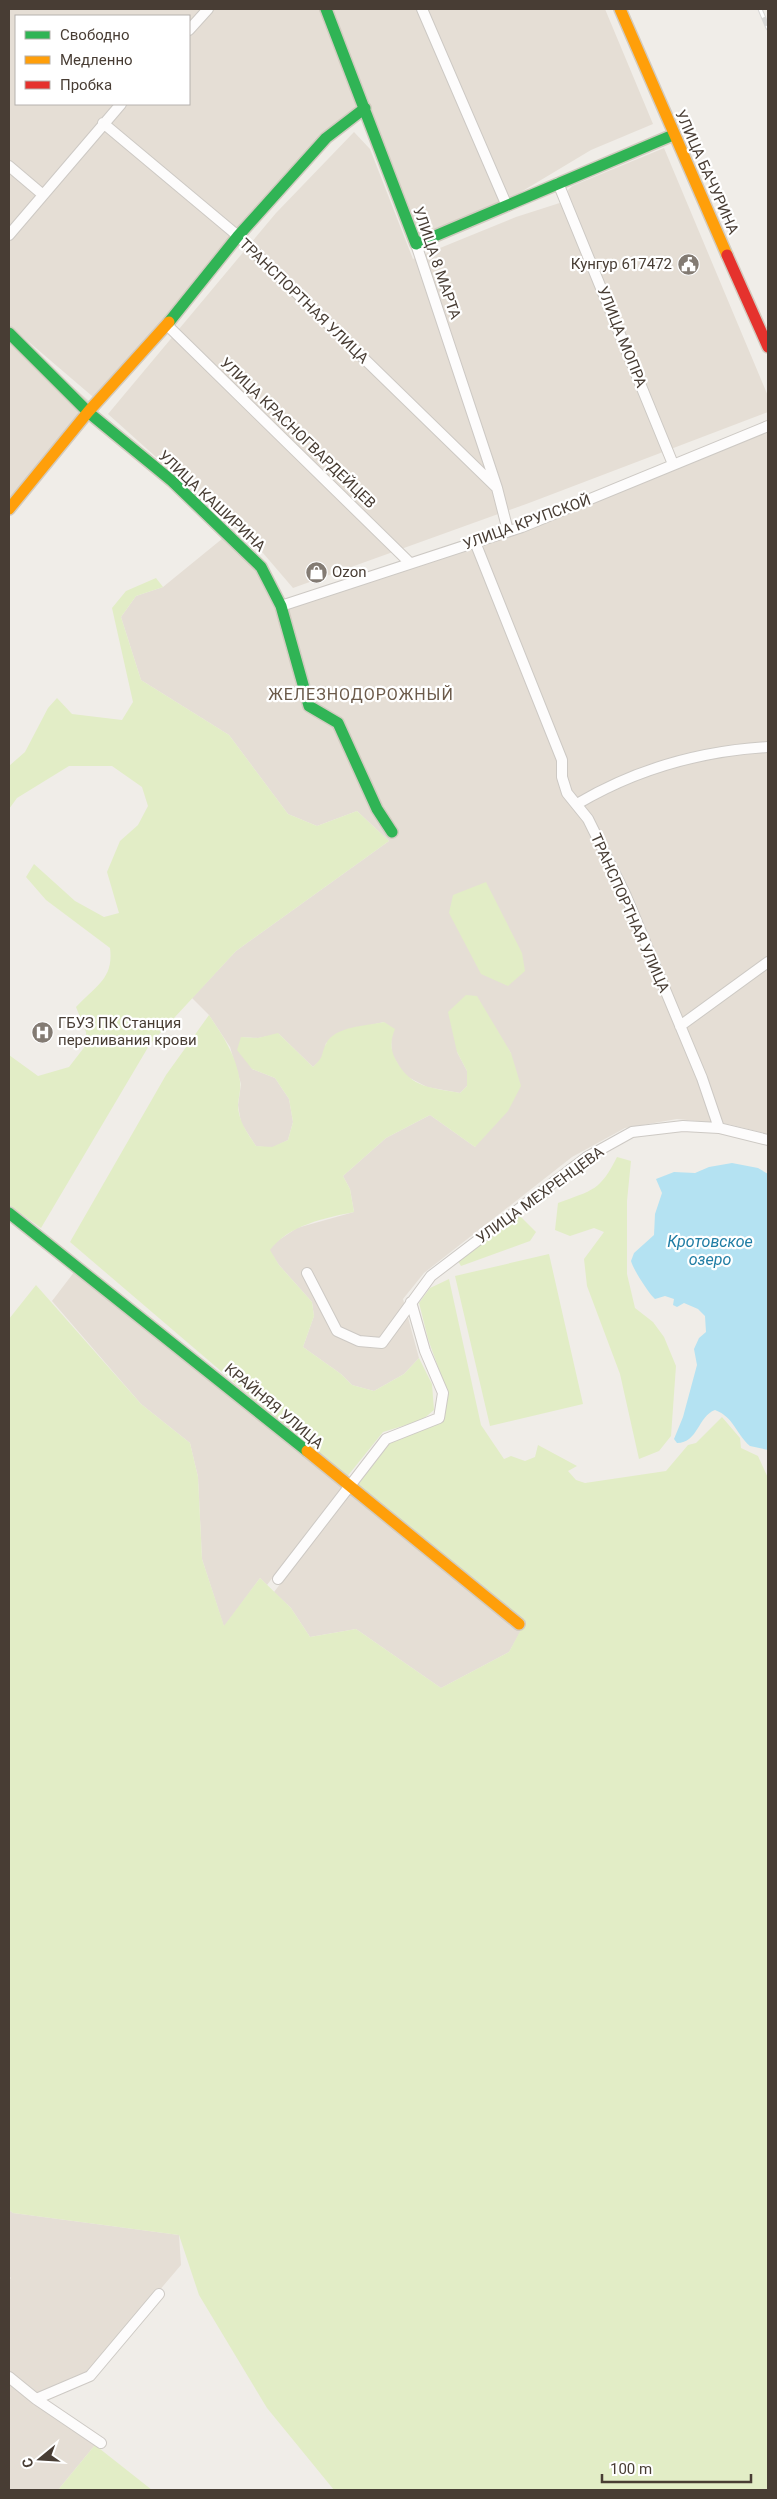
<svg xmlns="http://www.w3.org/2000/svg" width="777" height="2499" font-family="Roboto,sans-serif">
<style>
.residential{fill:#e5ded5}
.green{fill:#e2edc6}
.water{fill:#b4e2f2}
.lines{fill:none;stroke-linecap:round;stroke-linejoin:round}
.street-casing{stroke:#cdc9c4;stroke-width:12}
.fast-casing{stroke:#d2cbc0;stroke-width:14}
.slow-casing{stroke:#d2cbc0;stroke-width:14}
.jam-casing{stroke:#d2cbc0;stroke-width:14}
.street{stroke:#fdfcfc;stroke-width:10}
.fast{stroke:#30b455;stroke-width:11}
.slow{stroke:#ff9f0a;stroke-width:11}
.jam{stroke:#e5322d;stroke-width:11}
.rail-casing{stroke:#d9d9d8;stroke-width:5}
.rail{stroke:#fff;stroke-width:3;stroke-dasharray:9;stroke-linecap:butt}
.labels{text-anchor:middle;stroke-width:4.5;stroke-linejoin:round;paint-order:stroke}
.street-label{font-size:15px;fill:#483d34;stroke:#fff}
.poi-label{font-size:15px;fill:#483d34;stroke:#fff;text-anchor:start}
.neighbourhood-label{font-size:16px;letter-spacing:1px;fill:#6b5a4a;stroke:#fff}
.water-label{font-size:16px;font-style:italic;fill:#207da4;stroke:#fff}
</style>
<rect width="100%" height="100%" fill="#f0ede8"/>
<path class="residential" d="M9 9H204L189 25V16H16V104H116L41 192 9 165Z
M211 9H324L362 107 237 233 106 123 124 104H189V33Z
M328 9H420L503 201 419 237Z
M424 9H605L653 124 591 150 506 201Z
M104 127 233 237 99 402 9 325V238Z
M354 132 370 149 413 259 516 217 569 200 568 190 572 186 664 148 768 396V412L529 503 293 588 263 553 108 414 276 213Z
M9 169 39 194 9 229Z
M9 331 96 407 9 511Z
M768 426V1134L728 1124 677 1119 625 1128 572 1157 424 1273 403 1299 419 1358 404 1374 374 1391 352 1385 341 1374 303 1347 314 1316 312 1302 279 1265 269 1250 276 1242 297 1228 354 1212 350 1189 343 1176 386 1138 430 1115 475 1147 511 1053 500 1037 457 1052 467 1071V1086L460 1093 427 1087 404 1075 392 1054 391 1038 384 1022 366 1026 326 1043 323 1058 313 1067 279 1034 258 1038 241 1037 252 1069 275 1078 289 1099 293 1122 288 1140 272 1148 256 1146 241 1123 238 1105 241 1084 230 1047 209 1015 192 998 236 951 389 841 357 811 317 826 288 814 229 735 141 680 121 617 136 596 163 587 228 534 281 605 475 542Z
M78 1267 342 1487 267 1585 260 1578 224 1627 202 1559 198 1477 190 1443 141 1404 52 1301Z
M351 1492 522 1629 509 1652 441 1688 356 1629 310 1637 291 1608 274 1592Z
M9 2210 13 2213 179 2235 181 2265 88 2374 37 2397 9 2373V2280L11 2278 9 2276Z
M9 2382 69 2423 95 2445 58 2490H9Z"/>
<path class="green" d="M156 578 163 587 136 596 121 617 141 680 229 735 288 814 317 826 357 811 389 841 236 951 150 1044 41 1228 9 1205V1055L38 1076 69 1067 86 1045V1032L76 1007C95 986 114 979 110 948L46 900 26 877 34 864 75 901 104 917 119 913 107 872 120 841 138 825 148 806 142 787 112 766H69L17 798 9 809V766L25 752 48 708 57 698 72 714 122 720 133 702 112 608 126 591Z
M486 882 522 953 525 971 508 986 481 974 449 913 453 895Z
M466 995 477 996 511 1053 521 1086 508 1111 475 1147 430 1115 386 1138 343 1176 350 1189 354 1212C325 1218 289 1225 270 1250L279 1265 312 1302 314 1316 303 1347 341 1374 352 1385 374 1391 404 1374 419 1358 432 1384 434 1410 422 1420 383 1432 346 1478 70 1242 166 1075 209 1015C223 1036 236 1055 240 1081 241 1089 239 1096 238 1104 238 1121 247 1132 256 1146L272 1147 288 1140 293 1122 289 1099 275 1078 252 1069 237 1050 241 1037 258 1038 278 1033 313 1067C325 1056 320 1056 326 1044 334 1026 367 1026 384 1022L395 1029C390 1041 390 1051 397 1062 411 1088 433 1088 460 1093L467 1086V1071L457 1052 448 1012Z
M617 1157 631 1161 627 1201V1274L635 1308 653 1322 664 1337 676 1366 671 1436 659 1451 639 1459 620 1374 587 1286 584 1259 604 1232 594 1228 570 1236 555 1230 558 1203C593 1190 600 1191 617 1157Z
M520 1216 536 1232 530 1241 461 1266 458 1261Z
M549 1254 583 1404 490 1426 455 1276Z
M449 1279 481 1425 504 1459 511 1456 525 1461 535 1457 538 1445 577 1466 568 1471 576 1480 585 1483 666 1471 688 1445 696 1443 722 1417 740 1438 741 1448 758 1456 768 1478V2490H334L267 2408 199 2295 179 2235 13 2213 9 2210V1319L36 1285 141 1404 190 1443 198 1477 202 1559 224 1626 260 1578 291 1608 310 1637 356 1629 441 1688 509 1652 525 1622 356 1487 390 1443 443 1422 447 1392 428 1339 419 1303 430 1288Z
M95 2445 152 2490H58Z"/>
<path class="water" d="M732 1163 758 1168 768 1174V1450L750 1446C736 1434 734 1417 715 1410 698 1416 698 1443 677 1443L674 1439 683 1417 697 1365 694 1349 699 1338 706 1332 705 1316 698 1309 684 1303 677 1307 673 1305 674 1299 665 1296 655 1299C649 1294 633 1269 631 1261L634 1253 654 1235 655 1214 662 1193 656 1179 674 1172 695 1173 709 1167Z"/>
<g class="lines">
<defs>
<path id="street" d="M422 9 507 206
M189 30 208 9
M103 123 238 236 497 488
M9 166 42 194
M558 183 673 464
M9 235 121 104
M416 244 497 488 508 531
M167 325 409 562
M475 542 562 760V777L567 793 588 819 626 896 702 1078 719 1128
M281 606 522 527 768 426
M577 804C636 769 700 751 768 747
M680 1026 768 962
M307 1273 337 1331 359 1341 382 1343 431 1276 587 1157 632 1132 683 1126 719 1128 768 1140
M278 1579 386 1439 439 1418 443 1393 425 1351 411 1302
M9 2377 36 2399 101 2443
M36 2399 90 2376 159 2294"/>
<path id="fast" d="M326 9 416 244 673 135
M169 322 238 236 326 138 365 108
M9 333 88 412 172 481 261 567 281 606 309 706 338 723 377 809 392 832
M9 1213 307 1451"/>
<path id="slow" d="M620 9 727 255
M9 509 88 412 169 322
M307 1451 519 1624"/>
<path id="jam" d="M727 255 768 347"/>
</defs>
<use href="#street" class="street-casing"/>
<use href="#fast" class="fast-casing"/>
<use href="#slow" class="slow-casing"/>
<use href="#jam" class="jam-casing"/>
<use href="#street" class="street"/>
<use href="#fast" class="fast"/>
<use href="#slow" class="slow"/>
<use href="#jam" class="jam"/>
<defs>
<path id="rail" d="M760 9 768 28"/>
</defs>
<use href="#rail" class="rail-casing"/>
<use href="#rail" class="rail"/>
</g>
<defs>
<symbol id="civic-disc" viewBox="-11 -11 22 22"><circle r="9.5" fill="#837b73" stroke="#fff"/><path d="M-.6-6.5H3V-4.5H.6V-3L4-1V1h2V6H-6V1h2V-1L-.6-3ZM-1.2 2.5V6h2.4V2.5Z" fill="#fff"/></symbol>
<symbol id="shop-disc" viewBox="-11 -11 22 22"><circle r="9.5" fill="#837b73" stroke="#fff"/><path d="M-5-2.5h2.3a2.7 3.5 0 0 1 5.4 0H5L5.5 6h-11ZM-1.5-2.5h3a1.5 2.3 0 0 0-3 0Z" fill="#fff"/></symbol>
<symbol id="hospital-disc" viewBox="-11 -11 22 22"><circle r="9.5" fill="#837b73" stroke="#fff"/><path d="M-5-5h3v3.5h4V-5h3V5h-3V1.5h-4V5h-3Z" fill="#fff"/></symbol>
</defs>
<g fill-rule="evenodd">
<use href="#civic-disc" x="676" y="252" width="25" height="25"/>
<use href="#shop-disc" x="304" y="560" width="25" height="25"/>
<use href="#hospital-disc" x="30" y="1020" width="25" height="25"/>
</g>
<g class="labels">
<g class="street-label">
<text transform="translate(707 172) rotate(66)" y="5">УЛИЦА БАЧУРИНА</text>
<text transform="translate(437 263) rotate(71)" y="5">УЛИЦА 8 МАРТА</text>
<text transform="translate(304 301) rotate(44)" y="5">ТРАНСПОРТНАЯ УЛИЦА</text>
<text transform="translate(622 337) rotate(68)" y="5">УЛИЦА МОПРА</text>
<text transform="translate(298 433) rotate(44)" y="5">УЛИЦА КРАСНОГВАРДЕЙЦЕВ</text>
<text transform="translate(212 501) rotate(43)" y="5">УЛИЦА КАШИРИНА</text>
<text transform="translate(527 522) rotate(-20)" y="5">УЛИЦА КРУПСКОЙ</text>
<text transform="translate(630 913) rotate(66)" y="5">ТРАНСПОРТНАЯ УЛИЦА</text>
<text transform="translate(540 1195) rotate(-36)" y="5">УЛИЦА МЕХРЕНЦЕВА</text>
<text transform="translate(274 1406) rotate(40)" y="5">КРАЙНЯЯ УЛИЦА</text>
</g>
<g class="poi-label">
<text x="672" y="269" text-anchor="end">Кунгур 617472</text>
<text x="332" y="577">Ozon</text>
<text x="58" y="1028">ГБУЗ ПК Станция<tspan x="58" dy="17">переливания крови</tspan></text>
</g>
<g class="neighbourhood-label">
<text x="361" y="700">ЖЕЛЕЗНОДОРОЖНЫЙ</text>
</g>
<g class="water-label">
<text x="710" y="1247">Кротовское<tspan x="710" dy="18">озеро</tspan></text>
</g>
</g>
<rect width="777" height="2499" fill="none" stroke="#483d34" stroke-width="20"/>
<rect x="15" y="15" width="175" height="90" fill="#ffffff" stroke="#b6b1ae"/>
<rect x="25" y="31" width="25" height="8" fill="#30b455" stroke="#b6b1ae"/>
<text x="60" y="40" font-size="15" fill="#483d34">Свободно</text>
<rect x="25" y="56" width="25" height="8" fill="#ff9f0a" stroke="#b6b1ae"/>
<text x="60" y="65" font-size="15" fill="#483d34">Медленно</text>
<rect x="25" y="81" width="25" height="8" fill="#e5322d" stroke="#b6b1ae"/>
<text x="60" y="90" font-size="15" fill="#483d34">Пробка</text>
<g transform="translate(40 2459) rotate(252)" stroke="#ffffff" stroke-width="4" paint-order="stroke">
<path d="M0-4L9 19L0 12L-9 19Z" fill="#483d34"/>
<text y="-8" font-size="14" font-weight="bold" text-anchor="middle" fill="#483d34">С</text>
</g>
<path d="M602 2474v8h149v-8" fill="none" stroke="#483d34" stroke-width="2.5"/>
<text x="610" y="2474" font-size="15" fill="#483d34" stroke="#ffffff" stroke-width="4" paint-order="stroke">100 m</text>
</svg>
